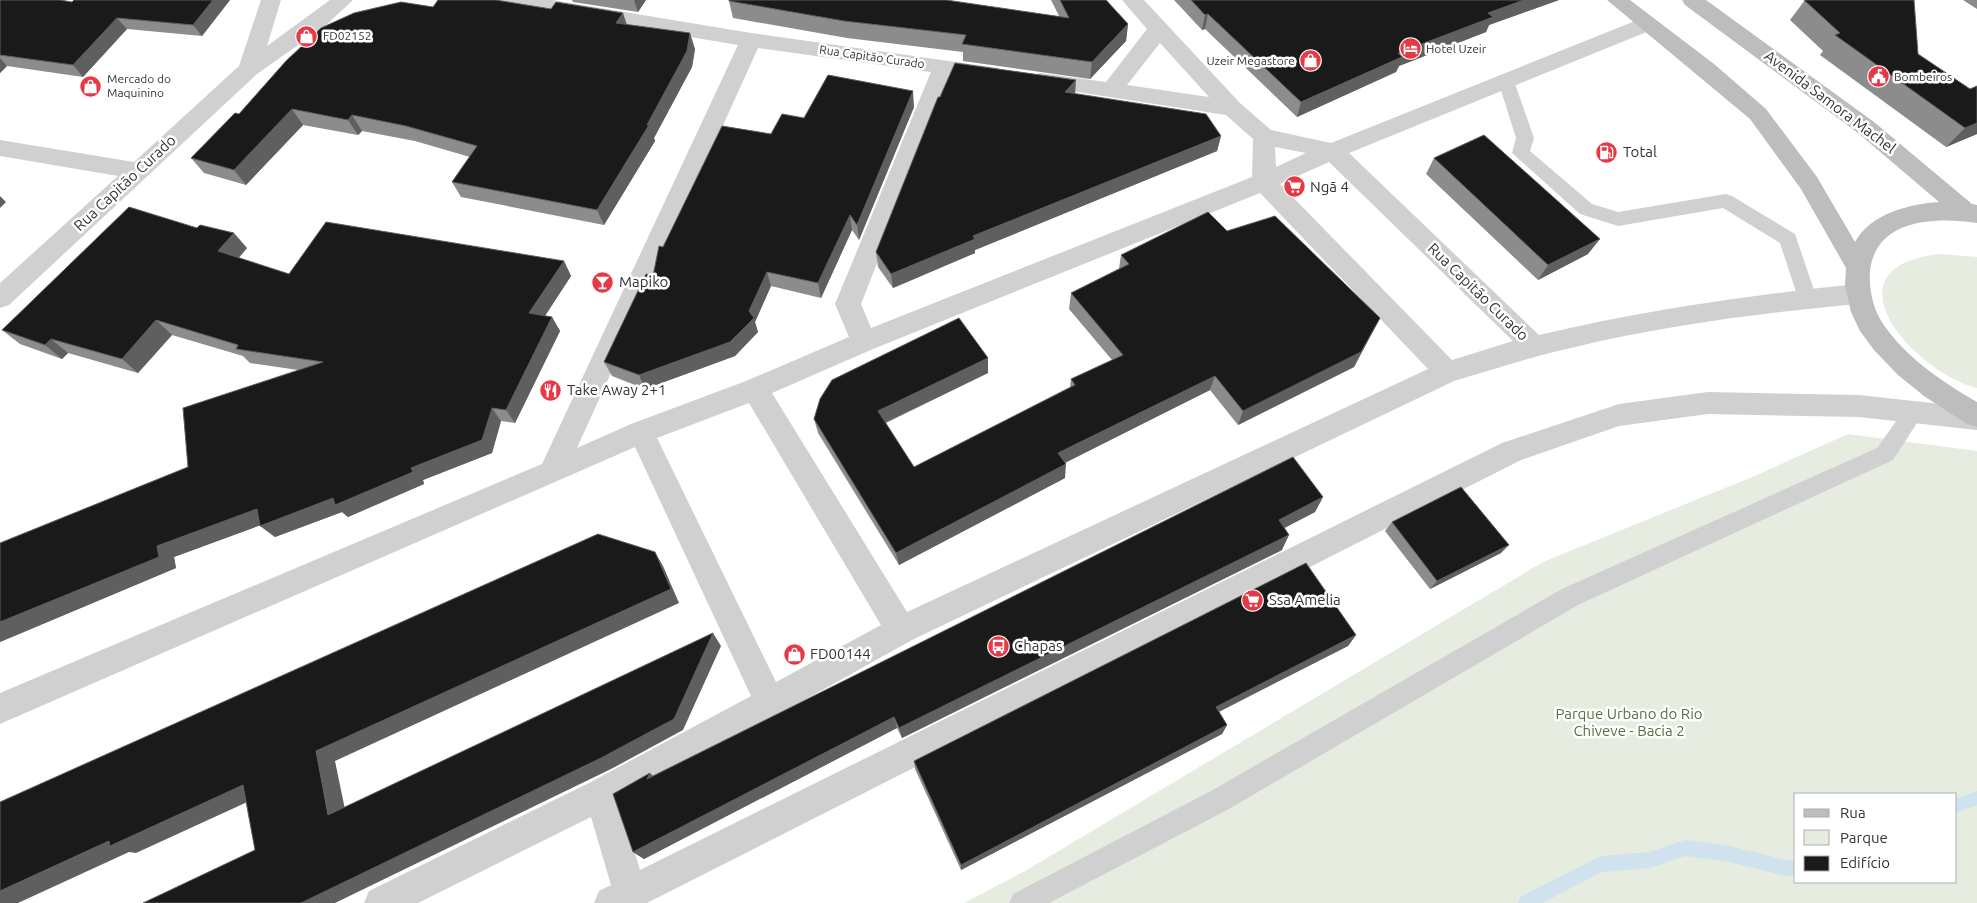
<svg xmlns="http://www.w3.org/2000/svg" width="1977" height="903" font-family="Ubuntu,sans-serif">
<style>
.green{fill:#e6ecdf;fill-rule:evenodd}
.lines{fill:none;stroke-linecap:round;stroke-linejoin:round}
.stream{fill:#cfe2ee;fill-rule:evenodd}
.lane{fill:#d0d0d0;fill-rule:evenodd}
.street{fill:#d0d0d0;fill-rule:evenodd}
.secondary{fill:#bdbdbd;fill-rule:evenodd}
.wall{fill:#8c8c8c}
.shaded-wall{fill:#5f5f5f}
.building{fill:#1a1a1a;stroke:#5f5f5f}
.labels{text-anchor:middle;stroke-width:5;stroke-linejoin:round;paint-order:stroke}
.far-poi-label{font-size:12px;fill:#333;stroke:#fff;text-anchor:start}
.far-street-label{font-size:12px;fill:#333;stroke:#fff}
.street-label{font-size:15px;fill:#333;stroke:#fff}
.poi-label{font-size:15px;fill:#333;stroke:#fff;text-anchor:start}
.park-label{font-size:15px;fill:#56703f;stroke:#fff}
</style>
<rect width="100%" height="100%" fill="#fff"/>
<path class="green" d="M1940 254 1977 257V388C1911 371 1822 266 1940 254Z
M1848 434 1977 451V903H964L1025 871 1543 562 1757 475ZM1796 794H1956V882H1796Z"/>
<g class="lines">
<path class="stream" d="M1977 791V805L1956 813V799Z
M1685 840 1730 846 1786 860H1796V876H1786L1730 862 1685 856 1650 868 1602 872 1542 903H1518L1520 897 1601 856 1650 852Z"/>
<path class="lane" d="M1506 75 1512 77 1514 81 1534 138 1530 151 1592 204 1618 212 1726 194 1732 196 1795 234 1817 299 1814 304 1807 307 1800 304 1780 243 1723 208 1618 226 1580 214 1512 153 1516 138 1498 81 1500 77Z
M1914 403 1921 406 1924 412 1893 460 1578 605 1229 809 1049 903H1009L1013 894 1211 791 1562 589 1877 448 1907 406Z"/>
<path class="street" d="M261 0H281L267 46 330 0H353L325 26 257 74 9 305 0 308V283L118 176 0 156V140L134 162 239 66Z
M502 0H552L751 33 998 68 1001 73 998 78 990 80 951 75 861 304 871 328 1252 177 1253 139 1226 115 1032 85 1029 80 1032 75 1040 73 1106 82 1147 29 1122 0H1144L1240 103 1271 130 1331 143 1640 19 1647 17 1654 19 1657 24 1654 29 1349 153 1539 335C1644 310 1750 295 1857 284L1866 287 1870 294 1866 301 1857 304C1762 313 1668 325 1575 347 1534 356 1494 369 1454 381L912 640 620 803 640 870 1502 443 1619 404 1708 392 1859 395 1977 408V430L1859 417 1708 414 1619 426 1521 460 647 903H594L599 891 611 885 591 817 418 903H364L369 891 589 783 751 696 635 447 0 724V693L542 464 738 45 512 7 505 5ZM1160 43 1209 97 1127 85ZM758 48 931 72 835 304 849 337 746 381 631 424 577 448ZM1275 147 1306 153 1276 167ZM1329 162 1513 341 1452 360 1280 184ZM1260 193 1428 369 907 612 772 393 873 349ZM749 403 881 625 776 682 657 438Z"/>
<path class="secondary" d="M1607 0H1630L1714 64 1766 109 1817 177 1855 242C1871 213 1910 204 1939 202L1858 133 1685 5 1682 0H1706L1874 122 1972 204 1977 205V223C1936 217 1876 218 1870 271 1869 287 1872 305 1880 319 1902 355 1941 381 1977 402V427L1967 424 1924 396 1898 375 1874 350 1860 331 1851 312 1845 285 1846 268 1801 189 1750 119Z"/>
</g>
<path class="wall" d="M0 0 72 2 230 0 202 36 127 29 83 77 7 66 0 73Z
M572 0H646L638 12 573 2Z
M1051 0H1106L1128 24 1126 41 1090 79 963 61V52L847 38 733 18 729 1 1059 16Z
M1174 0H1559L1489 25 1486 32 1399 66 1396 72 1297 117 1205 29 1202 30Z
M1805 0 1918 54 1977 134 1946 147 1820 55 1823 51 1790 20Z
M1963 0H1977V9Z
M433 7 627 25 695 49 692 67 654 138 655 141 604 225 461 197 452 182 470 157 415 141 362 131 358 135 303 125 246 185 204 173 191 158 239 114Z
M1075 94 1221 136 1217 151 975 250V253L893 288 878 267 876 252 940 97Z
M914 107 859 240 852 230 821 298 771 286 755 322 758 332 735 356 645 389 612 376 604 362 653 276 663 247 771 134 804 118Z
M1434 158 1588 254 1538 280 1426 174Z
M1227 231 1380 318 1354 367 1238 425 1210 390 1065 462V478L899 565 818 433 814 419 988 358V373L886 423 914 467 1070 387 1071 379 1112 360 1069 309 1071 293 1119 269 1121 255Z
M247 248 239 258 289 274 564 261 571 276 545 316 552 317 560 331 515 423 501 421 492 453 423 480 424 484 348 517 342 512 275 537 260 525 174 557 176 568 0 642 188 467 298 370 250 363 243 356 172 335 138 373 68 353 62 359 20 344 2 330Z
M1323 497 1315 512 1284 528 1282 550 902 738 897 728 644 859 633 852 653 776Z
M1392 522 1501 553 1430 589 1385 531Z
M1356 635 1348 646 1219 711 1227 725 1222 734 961 870 915 769 914 761Z"/>
<path class="shaded-wall" d="M213 0H230L202 36 193 25Z
M634 0H646L638 12Z
M1524 0H1559L1489 25 1486 32 1399 66 1396 72 1297 117 1301 102 1398 53 1488 13Z
M623 13 628 28 616 23Z
M1208 14 1205 29 1202 30 1205 15Z
M117 18 127 29 83 77 73 65Z
M1128 24 1126 41 1090 79 1092 62Z
M690 33 695 49 692 67 654 138 655 141 604 225 597 210 647 125Z
M0 58 7 66 0 73Z
M1076 80 1075 95 1065 92Z
M913 91 914 107 859 240 857 225Z
M292 109 303 125 246 185 234 170Z
M352 115 362 131 358 135 348 120Z
M1977 123V134L1946 147 1965 128Z
M1221 136 1217 151 975 250V253L893 288 891 274 973 236Z
M0 196 6 202 0 208Z
M850 215 852 230 821 298 818 283Z
M234 233 247 248 231 266 218 251Z
M1600 239 1588 254 1538 280 1548 265Z
M564 261 571 276 537 328 529 313Z
M767 272 771 286 755 322 758 332 735 356 645 389 639 375 749 311Z
M552 317 560 331 515 423 506 410Z
M1380 318 1354 367 1238 425 1243 411Z
M156 320 172 335 138 373 122 359Z
M51 339 68 353 62 359 45 345Z
M988 358V373L880 425 878 411Z
M1215 376 1210 390 1057 467 1058 453Z
M492 408 501 421 492 453 423 480 424 484 348 517 342 512 275 537 260 526 411 468Z
M1066 464 1065 478 899 565 896 553Z
M1323 497 1315 512 1271 535 1279 520Z
M257 509 272 521 174 557 176 568 0 642V622L157 546Z
M1289 535 1282 550 902 738 899 728Z
M1509 545 1501 553 1430 589 1437 581Z
M655 552 663 566 679 603 335 761 348 824 328 815 316 751Z
M713 633 721 646 683 730 613 768 335 903H301Z
M1356 635 1348 646 1211 716 1216 707Z
M894 717 897 728 644 859 633 852Z
M1227 725 1222 734 961 870V865Z
M650 773 660 783 647 779Z
M243 785 265 794 136 853 129 852 18 903H0V891L109 841Z"/>
<path class="building" d="M0 0H60L72 2 74 0H213L193 25 117 18 73 65 0 55Z
M438 0H496L551 9 556 2 623 13 616 23 690 33 687 51 647 125H649L597 210 452 182 477 146 406 126 352 115 348 120 292 109 234 170 191 158 235 113 239 114 286 61 321 28 354 13 401 2 433 7Z
M729 0H946L1069 18 1060 0H1106L1128 24 1092 62 962 44 966 35 844 21 729 1Z
M1191 0H1524L1488 13 1493 17 1398 53 1402 57 1301 102 1208 14 1205 15Z
M1804 0H1914L1918 54 1970 89 1977 86V123L1965 128 1835 35 1840 33Z
M955 63 1076 80 1065 92 1206 114 1221 136 973 236 975 239 891 274 876 252 938 97H940Z
M828 75 913 91 857 225 850 215 818 283 767 272 749 311 754 318 730 342 639 375 604 362 646 274 653 276 659 246 663 247 722 126 771 134 782 114 804 118Z
M1484 135 1600 239 1548 265 1434 158Z
M129 207 197 228 200 225 234 233 218 251 289 274 326 222 564 261 529 313 552 317 506 410 492 408 482 440 411 468 413 472 335 505 333 498 260 526 257 509 157 546 159 557 0 622V543L188 467 183 408 323 362 236 349 238 345 156 320 122 359 51 339 45 345 2 330Z
M1208 212 1227 231 1275 216 1380 318 1361 352 1243 411 1215 376 1058 453 1066 464 896 553 814 419 820 399 832 380 959 318 988 358 878 411 914 467 1075 385 1071 379 1123 355 1071 293 1129 264 1121 255Z
M1293 457 1323 497 1279 520 1289 535 899 728 894 717 633 852 613 794 650 773 647 779Z
M1461 487 1509 545 1437 581 1392 522Z
M598 534 655 552 671 589 316 751 328 815 713 633 674 719 601 758 301 903H143L255 850 243 785 110 846 109 841 0 891V802Z
M1306 563 1356 635 1216 707 1227 725 961 865 914 761Z"/>
<defs>
<symbol id="shop-disc" viewBox="-11 -11 22 22"><circle r="9.5" fill="#e63946" stroke="#fff"/><path d="M-5-2.5h2.3a2.7 3.5 0 0 1 5.4 0H5L5.5 6h-11ZM-1.5-2.5h3a1.5 2.3 0 0 0-3 0Z" fill="#fff"/></symbol>
<symbol id="hotel-disc" viewBox="-11 -11 22 22"><circle r="9.5" fill="#e63946" stroke="#fff"/><path d="M-6-4.5h1.5V1H6V5H4.5V3h-9V5H-6ZM-4 0a1.8 1.8 0 1 1 3.6 0ZM.5 0V-2.5h3Q6-2.5 6 0Z" fill="#fff"/></symbol>
<symbol id="civic-disc" viewBox="-11 -11 22 22"><circle r="9.5" fill="#e63946" stroke="#fff"/><path d="M-.6-6.5H3V-4.5H.6V-3L4-1V1h2V6H-6V1h2V-1L-.6-3ZM-1.2 2.5V6h2.4V2.5Z" fill="#fff"/></symbol>
<symbol id="fuel-disc" viewBox="-11 -11 22 22"><circle r="9.5" fill="#e63946" stroke="#fff"/><path d="M-5.5-6h7V0h2V4h1.3V-2.5L3-4.5l.8-.8L6-3V5H2.5V1h-1V6h-7ZM-4.2-4.7v3.2H.2V-4.7Z" fill="#fff"/></symbol>
<symbol id="supermarket-disc" viewBox="-11 -11 22 22"><circle r="9.5" fill="#e63946" stroke="#fff"/><path d="M-6-5.5h2.5l.6 2H6L4.5 2H-2.5L-4.4-4H-6ZM-1.5 3.2a1.3 1.3 0 1 0 .1 0ZM3 3.2a1.3 1.3 0 1 0 .1 0Z" fill="#fff"/></symbol>
<symbol id="bar-disc" viewBox="-11 -11 22 22"><circle r="9.5" fill="#e63946" stroke="#fff"/><path d="M-6-5H6L.8 .8V4.5H3.5V6h-7V4.5H-.8V.8Z" fill="#fff"/></symbol>
<symbol id="restaurant-disc" viewBox="-11 -11 22 22"><circle r="9.5" fill="#e63946" stroke="#fff"/><path d="M-5-6h1v4h1v-4h1v4h1v-4h1v5L-1.5 .5V6h-2V.5L-5-1ZM5-6V6H3V1.5H1.5Q1.5-4 5-6Z" fill="#fff"/></symbol>
<symbol id="bus-disc" viewBox="-11 -11 22 22"><circle r="9.5" fill="#e63946" stroke="#fff"/><path d="M-5-6H5V4H4V6H2V4H-2V6H-4V4H-5ZM-3.5-4V0h7V-4ZM-3.5 1.2v1.5H-2V1.2ZM2 1.2v1.5H3.5V1.2Z" fill="#fff"/></symbol>
</defs>
<g fill-rule="evenodd">
<use href="#shop-disc" x="294" y="24" width="25" height="25"/>
<use href="#hotel-disc" x="1398" y="36" width="25" height="25"/>
<use href="#shop-disc" x="1298" y="48" width="25" height="25"/>
<use href="#civic-disc" x="1866" y="64" width="25" height="25"/>
<use href="#shop-disc" x="78" y="74" width="25" height="25"/>
<use href="#fuel-disc" x="1594" y="140" width="25" height="25"/>
<use href="#supermarket-disc" x="1282" y="174" width="25" height="25"/>
<use href="#bar-disc" x="590" y="270" width="25" height="25"/>
<use href="#restaurant-disc" x="538" y="378" width="25" height="25"/>
<use href="#supermarket-disc" x="1240" y="588" width="25" height="25"/>
<use href="#bus-disc" x="986" y="634" width="25" height="25"/>
<use href="#shop-disc" x="782" y="642" width="25" height="25"/>
</g>
<g class="labels">
<g class="far-poi-label">
<text x="323" y="40">FD02152</text>
<text x="1426" y="53">Hotel Uzeir</text>
<text x="1295" y="65" text-anchor="end">Uzeir Megastore</text>
<text x="1894" y="81">Bombeiros</text>
<text x="107" y="83">Mercado do<tspan x="107" dy="14">Maquinino</tspan></text>
</g>
<g class="far-street-label">
<text transform="translate(872 57) rotate(8)" y="4">Rua Capitão Curado</text>
</g>
<g class="street-label">
<text transform="translate(1830 102) rotate(37)" y="5">Avenida Samora Machel</text>
<text transform="translate(125 183) rotate(-43)" y="5">Rua Capitão Curado</text>
<text transform="translate(1478 292) rotate(44)" y="5">Rua Capitão Curado</text>
</g>
<g class="poi-label">
<text x="1623" y="157">Total</text>
<text x="1310" y="192">Ngã 4</text>
<text x="619" y="287">Mapiko</text>
<text x="567" y="395">Take Away 2+1</text>
<text x="1269" y="605">Ssa Amelia</text>
<text x="1014" y="651">Chapas</text>
<text x="810" y="659">FD00144</text>
</g>
<g class="park-label">
<text x="1629" y="719">Parque Urbano do Rio<tspan x="1629" dy="17">Chiveve - Bacia 2</tspan></text>
</g>
</g>
<rect x="1794" y="793" width="162" height="90" fill="#ffffff" stroke="#adadad"/>
<rect x="1804" y="809" width="25" height="8" fill="#bdbdbd" stroke="#adadad"/>
<text x="1840" y="818" font-size="15" fill="#333333">Rua</text>
<rect x="1804" y="830" width="25" height="15" fill="#e6ecdf" stroke="#adadad"/>
<text x="1840" y="843" font-size="15" fill="#333333">Parque</text>
<rect x="1804" y="856" width="25" height="15" fill="#1a1a1a" stroke="#adadad"/>
<text x="1840" y="868" font-size="15" fill="#333333">Edifício</text>
</svg>
